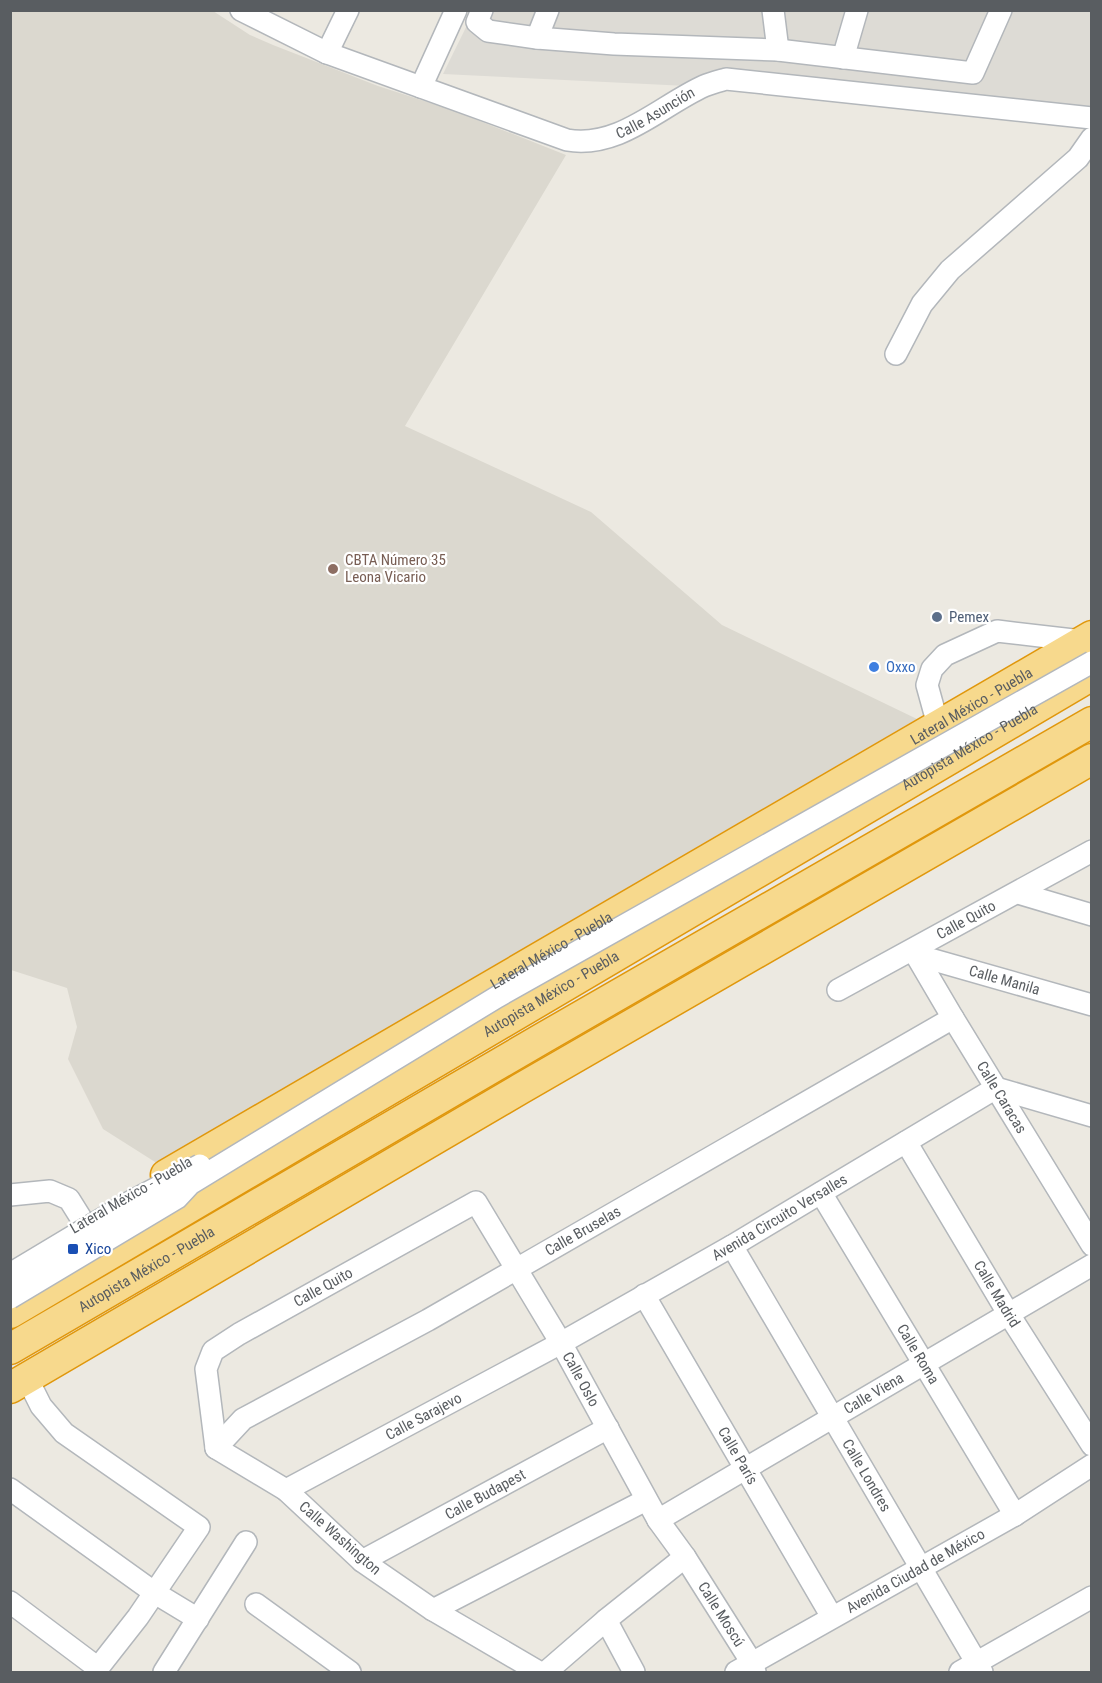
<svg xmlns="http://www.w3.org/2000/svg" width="1102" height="1683" font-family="'Roboto Condensed',sans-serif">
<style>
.industrial{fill:#dddbd5}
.education{fill:#dbd8cf}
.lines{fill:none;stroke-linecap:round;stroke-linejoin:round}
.minor-casing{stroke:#b3b7bb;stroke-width:24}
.highway-casing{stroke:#e0970c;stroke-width:33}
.minor{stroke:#fff;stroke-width:21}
.highway{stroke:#f7d98d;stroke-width:30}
.minor-bridge-casing{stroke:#b3b7bb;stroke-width:24;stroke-linecap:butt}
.minor-bridge{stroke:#fff;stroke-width:21}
.education-dot{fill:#8d6e63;stroke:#fff;stroke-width:2}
.service-dot{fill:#5c6f8a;stroke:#fff;stroke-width:2}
.shop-dot{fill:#3f7fe0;stroke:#fff;stroke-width:2}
.transit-dot{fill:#1a4fb4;stroke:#fff;stroke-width:2}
.labels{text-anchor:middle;stroke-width:4.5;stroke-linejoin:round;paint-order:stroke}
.street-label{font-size:15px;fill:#595d61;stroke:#fff}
.education-label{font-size:15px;fill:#785e54;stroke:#fff;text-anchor:start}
.service-label{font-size:15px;fill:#4e5e75;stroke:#fff;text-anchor:start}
.shop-label{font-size:15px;fill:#366cbe;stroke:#fff;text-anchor:start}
.transit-label{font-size:15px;fill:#164399;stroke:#fff;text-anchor:start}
</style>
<rect width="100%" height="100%" fill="#ece9e1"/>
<path class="industrial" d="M474 11H1091V106L443 74Z"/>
<path class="education" d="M11 11H213L250 35 273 45 378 86 452 110 566 155 405 426 591 512 722 625 917 719 426 1005 163 1167 103 1129 68 1059 77 1027 67 988 11 970Z"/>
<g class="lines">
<defs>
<g id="minor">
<path id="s1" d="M241 10 327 53 567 140C619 149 660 106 704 86 711 83 719 81 726 79L1092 118"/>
<path d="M482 10 477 22 488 31 537 38 614 44 778 50 973 73 1001 10"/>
<path d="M773 10 778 50"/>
<path d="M537 38 548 10"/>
<path d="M327 53 348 10"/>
<path d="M843 58 857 10"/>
<path d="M421 87 456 10"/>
<path d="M896 354 922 304 950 270 1078 158 1092 138"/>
<path d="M938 725 927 685 932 669 945 655 997 631 1082 641"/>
<path d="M1018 893 1092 915"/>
<path id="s2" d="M913 950 953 1018 1092 1245"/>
<path id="s3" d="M916 955 1092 1005"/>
<path id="s4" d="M838 990 1092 851"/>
<path id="s5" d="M906 1142 1008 1313 1092 1445"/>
<path id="s6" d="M821 1193 1015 1515"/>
<path d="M10 1195 50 1191 69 1199 84 1223"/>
<path id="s7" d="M732 1246 982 1672"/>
<path id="s8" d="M644 1295 832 1617"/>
<path id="s9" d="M216 1448 243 1419 428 1320 953 1018"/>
<path d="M10 1489 155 1593 198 1619"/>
<path id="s10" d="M286 1490 561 1343 732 1246 996 1088 1092 1116"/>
<path id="s11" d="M658 1520 1092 1265"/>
<path id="s12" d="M362 1561 608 1428"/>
<path d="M10 1602 98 1668 138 1617 199 1527 64 1433 41 1406 27 1378"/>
<path d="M256 1604 350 1672"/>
<path d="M433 1610 646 1500"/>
<path d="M606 1620 634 1672"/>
<path d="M164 1672 246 1542"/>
<path id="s13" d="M539 1672 433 1610 362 1561 286 1490 216 1448 206 1369 213 1351 239 1334 476 1202 561 1343 658 1520 685 1557 752 1663 755 1672"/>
<path d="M546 1672 606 1620 685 1557"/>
<path id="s14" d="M736 1672 1015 1515 1092 1465"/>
<path d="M960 1672 1092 1597"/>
</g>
<g id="highway">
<path id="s15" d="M166 1175 1092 636"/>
<path id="s16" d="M10 1313 1092 675"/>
<path id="s17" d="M10 1349 543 1038 1092 722"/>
<path d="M10 1388 520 1089 1092 759"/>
</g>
</defs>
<use href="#minor" class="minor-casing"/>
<use href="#highway" class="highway-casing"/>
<use href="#minor" class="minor"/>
<use href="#highway" class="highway"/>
<defs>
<path id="minor-bridge" d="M10 1274 130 1202 200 1165
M10 1298 177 1198 190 1184 497 997 1092 662"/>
</defs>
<use href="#minor-bridge" class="minor-bridge-casing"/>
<use href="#minor-bridge" class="minor-bridge"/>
</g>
<circle class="education-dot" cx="333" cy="569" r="6"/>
<circle class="service-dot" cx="937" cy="617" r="6"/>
<circle class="shop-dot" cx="874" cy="667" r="6"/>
<rect class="transit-dot" x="67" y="1243" width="12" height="12" rx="3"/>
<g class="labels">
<g class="street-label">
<text dy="5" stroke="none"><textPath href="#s1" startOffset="446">Calle Asunción</textPath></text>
<text dy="5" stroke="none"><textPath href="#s15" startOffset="932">Lateral México - Puebla</textPath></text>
<text dy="5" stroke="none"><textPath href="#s16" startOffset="1114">Autopista México - Puebla</textPath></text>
<text dy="5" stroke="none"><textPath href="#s4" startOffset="146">Calle Quito</textPath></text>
<text dy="5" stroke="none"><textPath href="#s15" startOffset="446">Lateral México - Puebla</textPath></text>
<text dy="5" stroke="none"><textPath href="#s3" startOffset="92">Calle Manila</textPath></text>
<text dy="5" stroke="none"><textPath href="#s16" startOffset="628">Autopista México - Puebla</textPath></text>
<text dy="5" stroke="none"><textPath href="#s2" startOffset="172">Calle Caracas</textPath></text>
<text transform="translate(131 1195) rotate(-30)" y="5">Lateral México - Puebla</text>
<text dy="5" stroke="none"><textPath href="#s10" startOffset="564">Avenida Circuito Versalles</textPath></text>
<text dy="5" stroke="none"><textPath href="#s9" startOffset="428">Calle Bruselas</textPath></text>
<text dy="5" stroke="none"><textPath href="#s17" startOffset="158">Autopista México - Puebla</textPath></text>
<text dy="5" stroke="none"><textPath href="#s13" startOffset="621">Calle Quito</textPath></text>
<text dy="5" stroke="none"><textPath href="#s5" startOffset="177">Calle Madrid</textPath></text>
<text dy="5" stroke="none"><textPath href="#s6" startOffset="188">Calle Roma</textPath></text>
<text dy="5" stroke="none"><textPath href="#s13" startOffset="1002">Calle Oslo</textPath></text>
<text dy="5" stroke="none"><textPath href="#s11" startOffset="250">Calle Viena</textPath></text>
<text dy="5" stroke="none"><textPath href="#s10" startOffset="156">Calle Sarajevo</textPath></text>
<text dy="5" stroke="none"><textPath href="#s8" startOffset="186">Calle París</textPath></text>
<text dy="5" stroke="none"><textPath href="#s7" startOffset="266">Calle Londres</textPath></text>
<text dy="5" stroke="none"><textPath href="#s12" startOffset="140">Calle Budapest</textPath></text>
<text transform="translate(340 1538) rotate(41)" y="5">Calle Washington</text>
<text dy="5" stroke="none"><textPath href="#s14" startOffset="206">Avenida Ciudad de México</textPath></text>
<text dy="5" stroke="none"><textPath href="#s13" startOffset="1276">Calle Moscú</textPath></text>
</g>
<g class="education-label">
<text x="345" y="565">CBTA Número 35<tspan x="345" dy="17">Leona Vicario</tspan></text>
</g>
<g class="service-label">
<text x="949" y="622">Pemex</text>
</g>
<g class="shop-label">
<text x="886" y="672">Oxxo</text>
</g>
<g class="transit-label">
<text x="85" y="1254">Xico</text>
</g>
</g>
<rect width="1102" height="1683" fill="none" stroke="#595d61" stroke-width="24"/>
</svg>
